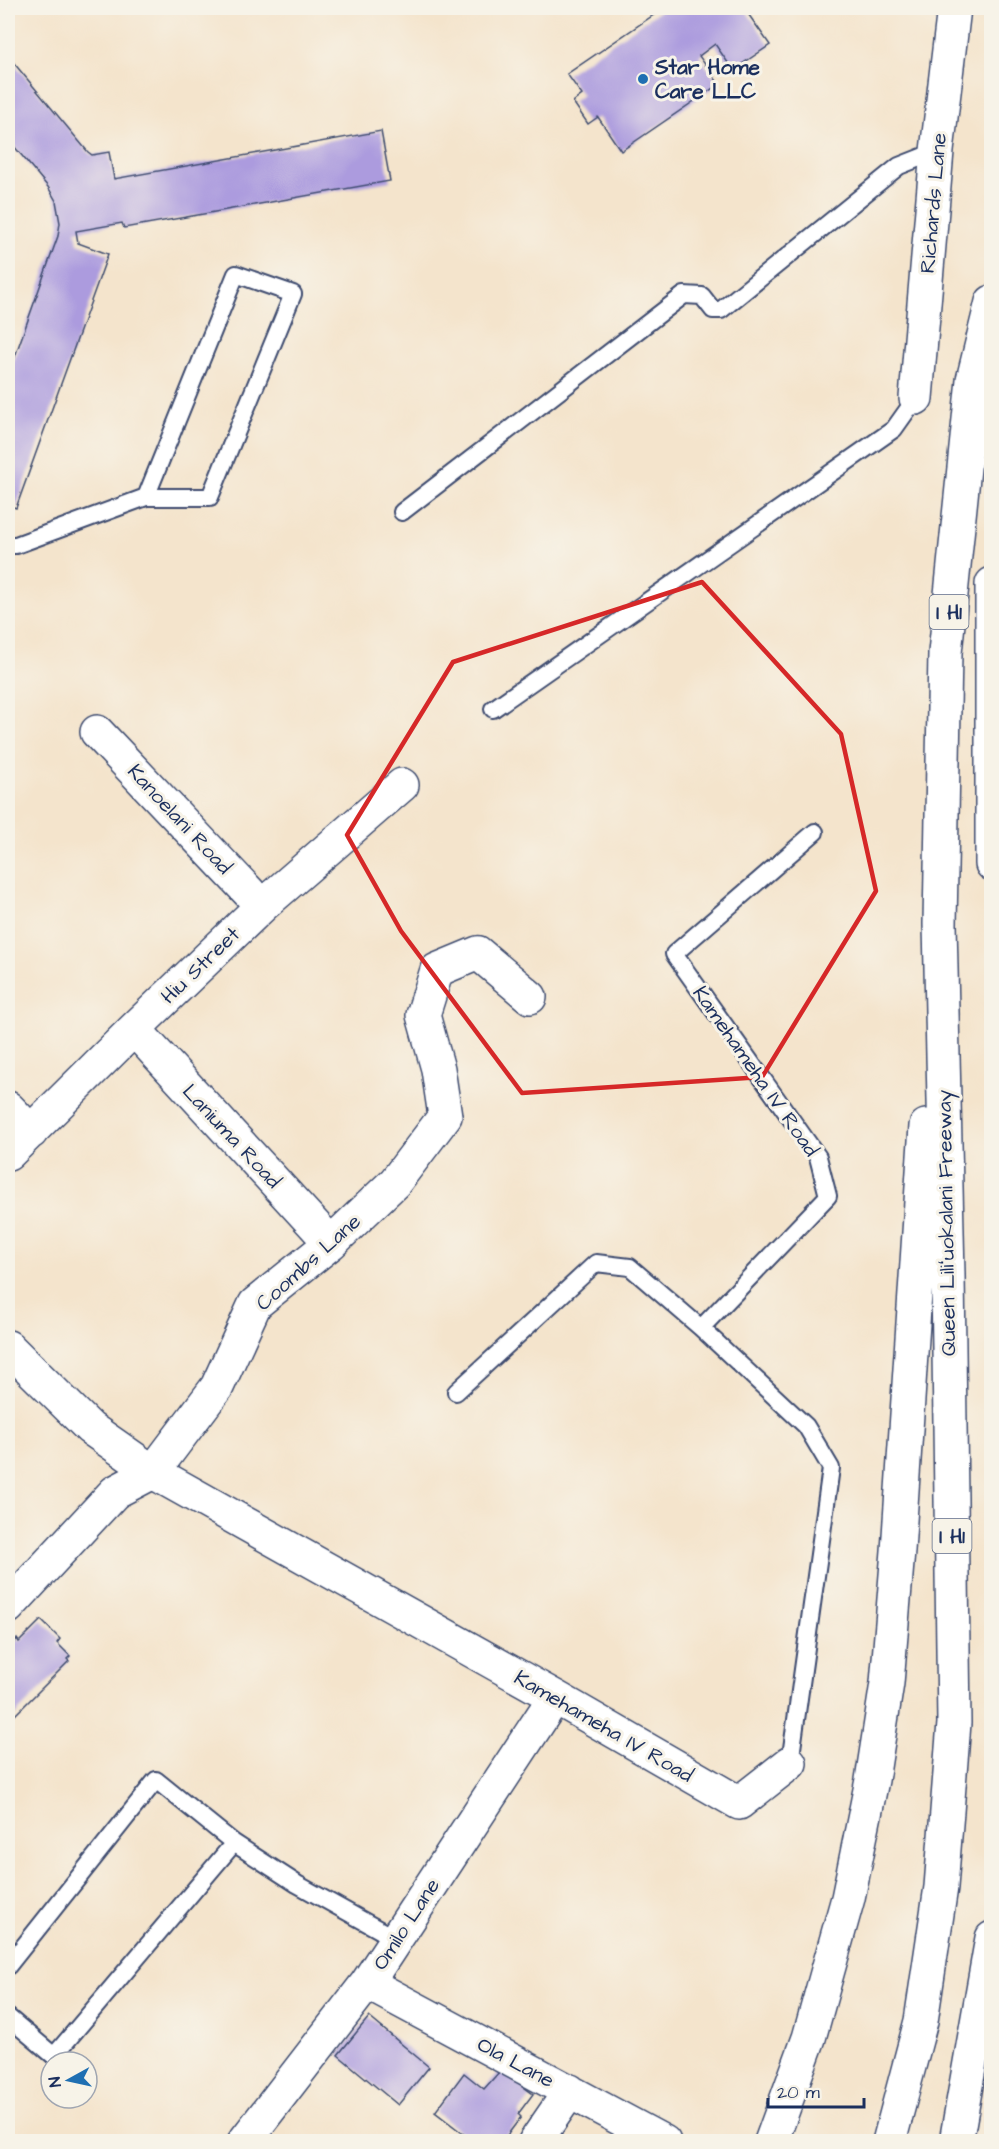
<svg xmlns="http://www.w3.org/2000/svg" width="999" height="2149" font-family="'Architects Daughter',sans-serif">
<style>
.building{fill:#ac9bde}
.lines{fill:none;stroke-linecap:round;stroke-linejoin:round}
.lane-casing{stroke:#3c4a6e;stroke-width:20}
.street-casing{stroke:#3c4a6e;stroke-width:36}
.highway-casing{stroke:#3c4a6e;stroke-width:36}
.lane{stroke:#fff;stroke-width:16}
.street{stroke:#fff;stroke-width:33}
.highway{stroke:#fff;stroke-width:33}
.marked{fill:none;stroke:#d62828;stroke-width:4.5;stroke-linejoin:round}
.poi-dot{fill:#1f6fb2;stroke:#f7f3e8;stroke-width:2}
.labels{text-anchor:middle;stroke-width:6;stroke-linejoin:round;paint-order:stroke}
.shield{fill:#f7f3e8;stroke:#5d6a87;stroke-width:1.5}
.shield-label{font-size:20px;font-weight:bold;fill:#1b2f5e}
.poi-label{font-size:21px;font-weight:bold;fill:#1b2f5e;stroke:#f7f3e8;text-anchor:start}
.street-label{font-size:21px;fill:#1b2f5e;stroke:#f7f3e8}
</style>
<rect width="100%" height="100%" fill="#f7f3e8"/>
<filter id="ink" filterUnits="userSpaceOnUse"><feTurbulence type="fractalNoise" baseFrequency=".0167" numOctaves="2"/><feDisplacementMap in="SourceGraphic" scale="12" xChannelSelector="R" yChannelSelector="G"/><feConvolveMatrix kernelMatrix="1 2 1 2 8 2 1 2 1" color-interpolation-filters="sRGB"/></filter>
<filter id="wash" filterUnits="userSpaceOnUse"><feTurbulence type="fractalNoise" baseFrequency=".008" numOctaves="4" result="noise"/><feDisplacementMap in="SourceGraphic" scale="24" xChannelSelector="R" yChannelSelector="G"/><feGaussianBlur stdDeviation="1.35" result="paint"/><feColorMatrix in="noise" values="0 0 0 0 0 0 0 0 0 0 0 0 0 0 0 0 0 1.4 0 .05"/><feComposite in="paint" operator="in"/></filter>
<g filter="url(#wash)">
<rect width="100%" height="100%" fill="#f4e4cc"/>
<g id="blocks">
<path class="building" d="M664 8H744L770 45 733 70 715 44 699 56 719 84 621 151 598 117 588 124 573 102 582 95 567 74Z
M8 56 88 152 92 155 109 152 114 179 381 131 390 181 124 228 122 223 76 231 78 243 108 254 16 508 8 505V376L58 236 60 223 56 201 48 187 8 139Z
M41 1620 60 1639 57 1643 70 1656 67 1659 69 1661 8 1722V1649L17 1639 19 1642Z
M369 2017 429 2067 398 2105 338 2055Z
M501 2070 533 2094 518 2114 521 2117 502 2142H474L435 2112 464 2073 484 2089Z"/>
</g>
</g>
<g filter="url(#ink)">
<use href="#blocks" fill-opacity="0" stroke="#3c4a6e" stroke-width="1.5"/>
<g class="lines">
<defs>
<path id="lane" d="M402 512 684 295 702 296 713 310H721L899 166 937 151
M8 545H16L146 497H210L293 294 236 274 146 497
M493 709 894 429 916 398
M701 1328 828 1196 818 1157 674 954 815 832
M456 1392 596 1263 630 1267 701 1328 806 1426 831 1468 790 1763
M8 1966 156 1780 234 1843 297 1884 396 1939
M8 2017 54 2056 234 1843"/>
<path id="street" d="M916 398 937 151 954 8
M97 732 262 906
M134 1029 331 1243
M8 1108 31 1132
M8 1154 134 1029 262 906 402 785
M8 1347 90 1428 153 1472 555 1697 739 1803 790 1763
M8 1607 115 1492 153 1472 217 1387 255 1304 331 1243 395 1182 445 1116 438 1069 423 1015 437 970 478 953 530 997
M367 1983 664 2142
M244 2142 367 1983 555 1697
M535 2142 570 2091"/>
<path id="highway" d="M992 584V864
M771 2142 809 2038 848 1898 872 1780 887 1683 898 1551 926 1126
M889 2142 921 2021 941 1887 954 1723 948 1275 940 924 945 653 973 380 992 302
M956 2142 992 1938"/>
</defs>
<use href="#lane" class="lane-casing"/>
<use href="#street" class="street-casing"/>
<use href="#highway" class="highway-casing"/>
<use href="#lane" class="lane"/>
<use href="#street" class="street"/>
<use href="#highway" class="highway"/>
</g>
</g>
<path class="marked" d="M702 582 841 734 876 891 762 1077 522 1093 401 931 347 835 453 662Z"/>
<circle class="poi-dot" cx="643" cy="79" r="6"/>
<g class="labels">
<g class="shield">
<rect x="929.5" y="595" width="39" height="34" rx="4.5"/>
<rect x="932.5" y="1519" width="39" height="34" rx="4.5"/>
</g>
<g class="shield-label">
<text x="949" y="619">I H1</text>
<text x="952" y="1543">I H1</text>
</g>
<g class="poi-label">
<text x="655" y="74">Star Home<tspan x="655" dy="24">Care LLC</tspan></text>
</g>
<g class="street-label">
<text transform="translate(933 203) rotate(-85)" y="7">Richards Lane</text>
<text transform="translate(180 819) rotate(47)" y="7">Kanoelani Road</text>
<text transform="translate(200 965) rotate(-44)" y="7">Hiu Street</text>
<text transform="translate(756 1071) rotate(55)" y="7">Kamehameha IV Road</text>
<text transform="translate(232 1136) rotate(47)" y="7">Laniuma Road</text>
<text transform="translate(946 1223) rotate(-91)" y="7">Queen Liliʻuokalani Freeway</text>
<text transform="translate(308 1262) rotate(-42)" y="7">Coombs Lane</text>
<text transform="translate(604 1726) rotate(30)" y="7">Kamehameha IV Road</text>
<text transform="translate(406 1924) rotate(-57)" y="7">Omilo Lane</text>
<text transform="translate(516 2062) rotate(28)" y="7">Ola Lane</text>
</g>
</g>
<rect width="999" height="2149" fill="none" stroke="#f7f3e8" stroke-width="30"/>
<g transform="translate(69 2080) rotate(262)"><circle r="28" fill="#f7f3e8" stroke="#9fa5b1" stroke-width="1.5"/>
<path d="M0-4.5L10 22L0 15L-10 22Z" fill="#1f6fb2"/>
<text y="-9" font-size="16" font-weight="bold" text-anchor="middle" fill="#1b2f5e">N</text>
</g>
<path d="M768 2098v9h96v-9" fill="none" stroke="#1b2f5e" stroke-width="3"/>
<text x="777" y="2098" font-size="18" fill="#1b2f5e" stroke="#f7f3e8" stroke-width="4.5" paint-order="stroke">20 m</text>
</svg>
